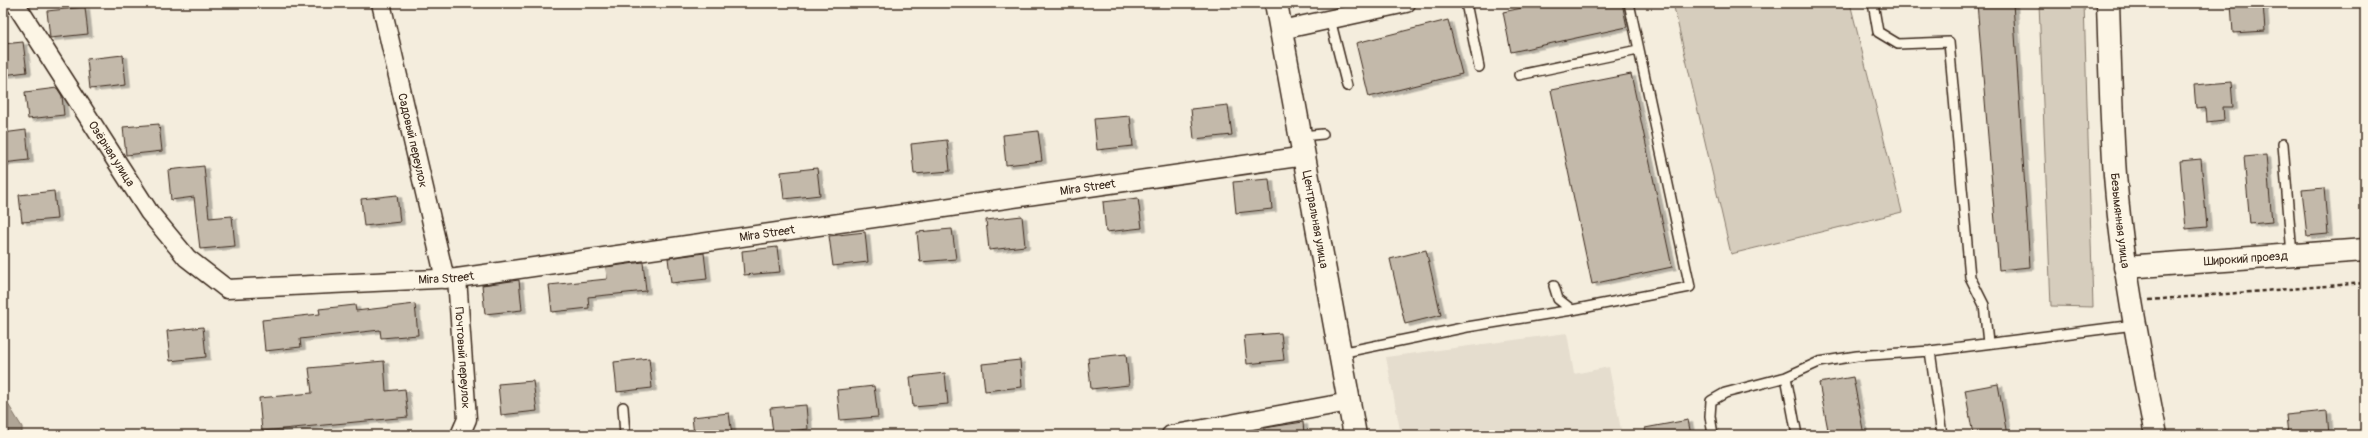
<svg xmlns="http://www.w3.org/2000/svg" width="2368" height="438" font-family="Pangolin,sans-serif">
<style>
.built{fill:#e5ddce}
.green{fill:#d6cdbd;stroke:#887c6e}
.water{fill:#b0a596;stroke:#817466}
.building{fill:#c3b9aa;stroke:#3b2a1e;filter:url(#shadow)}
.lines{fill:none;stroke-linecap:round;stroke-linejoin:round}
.service-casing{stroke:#3b2a1e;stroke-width:12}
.minor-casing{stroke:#3b2a1e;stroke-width:21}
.tertiary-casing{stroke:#3b2a1e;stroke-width:25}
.path{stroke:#3b2a1e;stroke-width:2.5;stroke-dasharray:4 3;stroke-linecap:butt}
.service{stroke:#fcf5e5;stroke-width:9}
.minor{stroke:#fcf5e5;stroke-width:18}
.tertiary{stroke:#fcf5e5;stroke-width:22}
.labels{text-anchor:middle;stroke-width:3;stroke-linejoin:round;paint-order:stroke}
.street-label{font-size:12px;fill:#3b2a1e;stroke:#fcf5e5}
</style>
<defs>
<filter id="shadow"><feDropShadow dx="4.5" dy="2.5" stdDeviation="0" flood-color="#0004"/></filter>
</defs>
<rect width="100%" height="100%" fill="#f4eddd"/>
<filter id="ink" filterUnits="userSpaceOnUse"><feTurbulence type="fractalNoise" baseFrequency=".025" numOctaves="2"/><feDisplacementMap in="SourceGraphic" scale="8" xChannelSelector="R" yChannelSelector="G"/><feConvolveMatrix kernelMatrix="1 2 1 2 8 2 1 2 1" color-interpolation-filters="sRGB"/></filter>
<g filter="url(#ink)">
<path class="built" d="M1567 333 1574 374 1609 367 1622 435H1401L1386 357Z"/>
<path class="green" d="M1673 3H1850L1902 212 1731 254Z
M2039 3H2084L2093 307 2051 306Z"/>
<path class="water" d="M3 396 22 427V435H3Z"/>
<path class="building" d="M1545 3H1622L1627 27 1511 52 1503 12Z
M1977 3H2013L2030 267 1999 270Z
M2263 3 2265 31 2233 33 2231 4Z
M85 7 88 34 50 38 47 11Z
M1448 20 1462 74 1369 97 1356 43Z
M23 42 27 72 3 75V44Z
M123 55 126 85 90 89 87 59Z
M1631 74 1672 267 1592 284 1551 90Z
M2231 82 2233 107H2223L2224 120 2207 122 2206 108 2196 109 2194 85Z
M57 88 62 96 64 115 28 119 25 92Z
M1228 105 1232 135 1194 139 1191 109Z
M1130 116 1133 146 1097 150 1094 119Z
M159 124 162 151 126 155 123 127Z
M26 130 29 160 3 163V133Z
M1038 131 1042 161 1006 165 1003 135Z
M947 140 950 171 914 174 911 144Z
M2266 155 2272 222 2250 224 2244 157Z
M2201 159 2207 227 2186 229 2180 161Z
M204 166 209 218 232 216 235 246 200 249 194 197 171 200 168 170Z
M817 168 820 195 784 199 781 172Z
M1269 179 1272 209 1236 213 1233 182Z
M2324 188 2328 234 2307 236 2302 190Z
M54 191 57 219 22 222 19 195Z
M397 195 400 222 364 226 361 199Z
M1138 198 1142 228 1106 232 1103 202Z
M1022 216 1025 246 989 250 986 220Z
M952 229 956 259 920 262 917 232Z
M865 232 868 262 833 266 829 236Z
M777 247 780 272 744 275 742 251Z
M1426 250 1441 315 1405 324 1390 259Z
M704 253 707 279 671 283 668 258Z
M643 262 646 291 588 297 589 308 552 312 549 285 607 279 606 267Z
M519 280 522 310 485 314 482 285Z
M415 304 418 335 381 338 380 330 300 339 301 347 265 351 262 320 320 314 319 309 355 305 356 311Z
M203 327 206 357 170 361 167 331Z
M1281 333 1284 360 1247 364 1244 336Z
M1126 354 1129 385 1091 389 1088 358Z
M649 358 652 388 617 392 614 362Z
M1020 360 1022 387 985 391 982 364Z
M384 361 386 391 405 389 408 417 262 431 259 398 312 393 309 368Z
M945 373 948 404 913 407 910 377Z
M1853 377 1864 435H1829L1819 383Z
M533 381 537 411 501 415 498 384Z
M1998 384 2007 435H1973L1965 390Z
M874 386 878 417 840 420 837 390Z
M806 405 808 429 773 433 770 408Z
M2327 411 2329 435H2288L2286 415Z
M729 413 732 435H694L692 417Z
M1688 420 1691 435H1646L1645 428Z
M1303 422 1304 435H1264V428Z"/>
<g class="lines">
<defs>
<path id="service" d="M1466 3 1479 67
M1873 3 1878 32 1898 44 1949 42 1970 277 1984 305 1988 343
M1330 19 1347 86
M1519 75 1638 50
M1301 136 1323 134
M2283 144 2292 255
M1554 286 1558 299 1572 310 1690 287 1629 3
M1930 351 1942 435
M1340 353 1467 327 1572 310
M1786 377 1819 362 1857 356 1930 351 2134 325
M623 407 625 435
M1713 435 1710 416 1711 401 1725 393 1786 377 1797 435"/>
<g id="minor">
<path id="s1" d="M15 3 149 212 187 258 227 289 457 278 1305 156"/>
<path id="s2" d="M381 3 445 279"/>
<path d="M1281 30 1406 3"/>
<path id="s3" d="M457 278 467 419 460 435"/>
<path d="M1171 435 1349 402"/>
</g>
<g id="tertiary">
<path id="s4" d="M1276 3 1355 435"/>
<path id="s5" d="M2108 3C2110 60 2111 118 2115 175 2122 263 2139 349 2156 435"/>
<path id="s6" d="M2125 267 2365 250"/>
</g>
</defs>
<use href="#service" class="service-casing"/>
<use href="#minor" class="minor-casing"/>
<use href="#tertiary" class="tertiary-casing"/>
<path class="path" d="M2149 300 2365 283"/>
<use href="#service" class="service"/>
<use href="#minor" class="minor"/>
<use href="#tertiary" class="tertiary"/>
</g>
</g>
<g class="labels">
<g class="street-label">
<text dy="4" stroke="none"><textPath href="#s2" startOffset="141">Садовый переулок</textPath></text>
<text dy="4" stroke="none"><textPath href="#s1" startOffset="179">Озёрная улица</textPath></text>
<text dy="4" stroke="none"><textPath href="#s1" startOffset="1226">Mira Street</textPath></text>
<text dy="4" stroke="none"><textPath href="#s4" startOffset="220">Центральная улица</textPath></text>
<text dy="4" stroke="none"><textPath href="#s5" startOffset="218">Безымянная улица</textPath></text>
<text dy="4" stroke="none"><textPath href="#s1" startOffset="902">Mira Street</textPath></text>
<text dy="4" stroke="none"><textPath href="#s6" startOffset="121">Широкий проезд</textPath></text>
<text dy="4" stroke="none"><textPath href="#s1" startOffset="578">Mira Street</textPath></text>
<text dy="4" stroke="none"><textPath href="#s3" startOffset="80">Почтовый переулок</textPath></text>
</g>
</g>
<rect width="2368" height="438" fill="none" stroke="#fcf5e5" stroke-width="16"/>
<rect x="8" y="8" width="2352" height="422" fill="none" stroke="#3b2a1e" stroke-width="1.5" filter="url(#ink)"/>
</svg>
